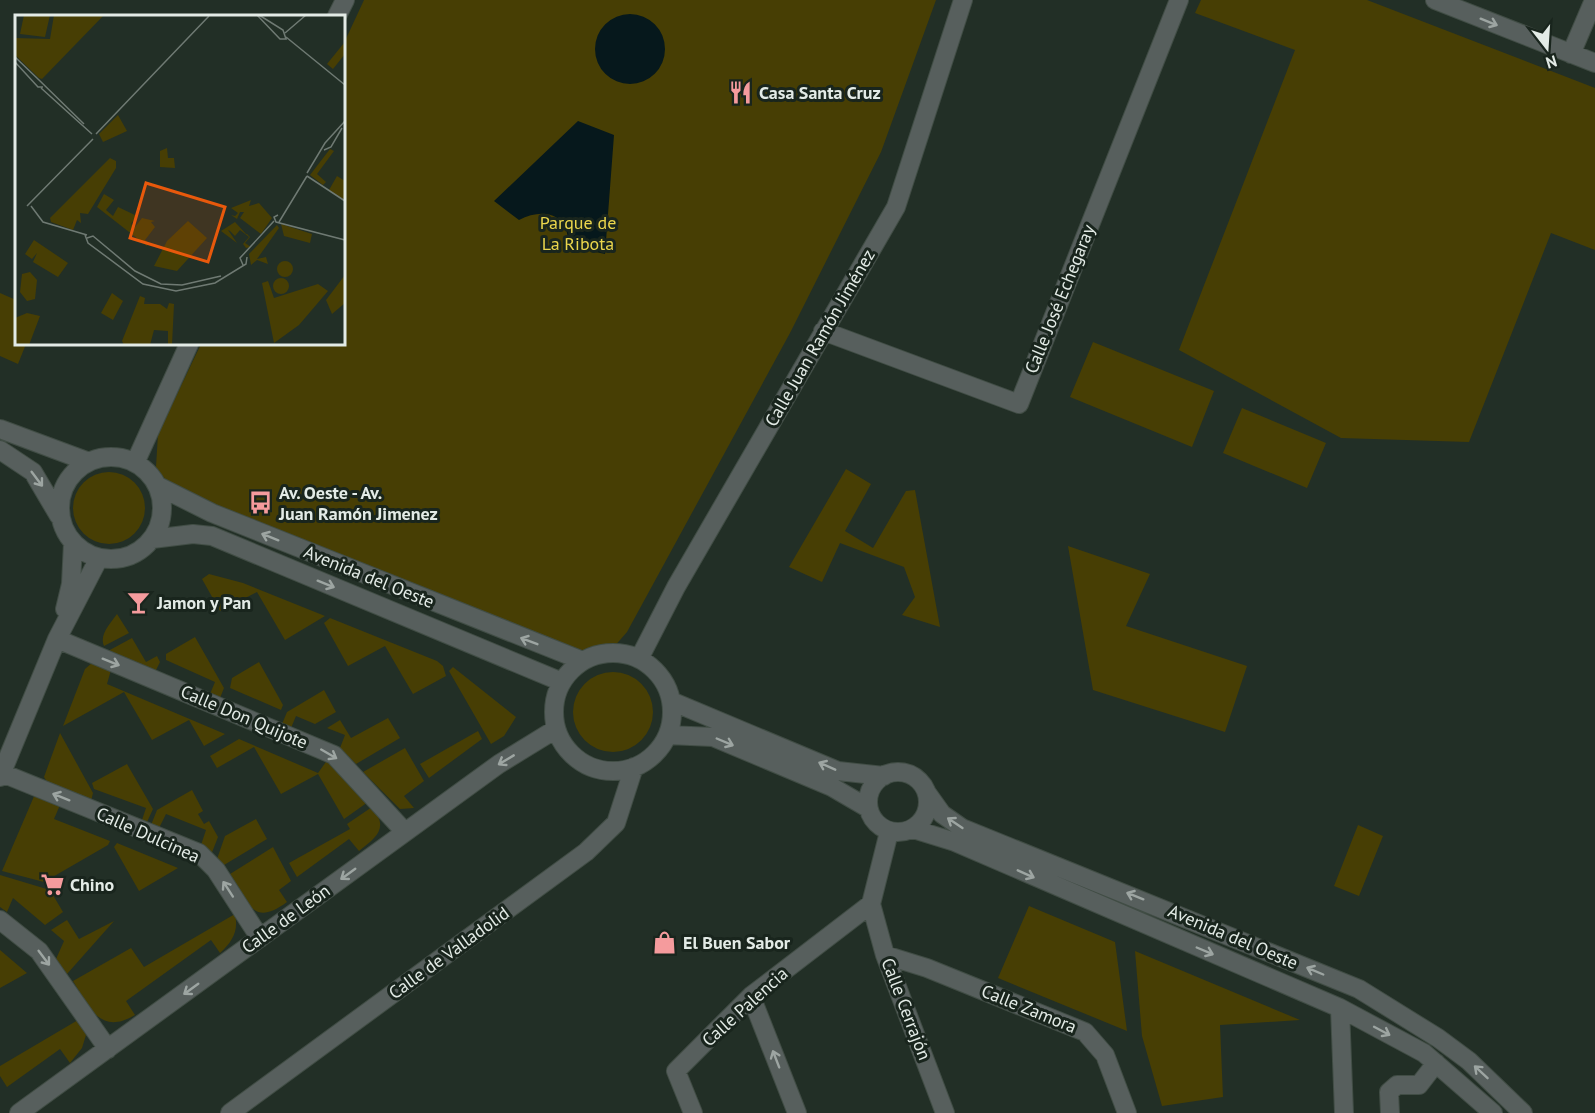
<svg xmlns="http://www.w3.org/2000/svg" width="1595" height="1113" font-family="'PT Sans',sans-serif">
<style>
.green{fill:#473e04}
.water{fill:#06181c}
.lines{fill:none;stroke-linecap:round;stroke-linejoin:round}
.minor-casing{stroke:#414d45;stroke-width:20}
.minor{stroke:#575f5d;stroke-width:18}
.oneway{stroke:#9da5a2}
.labels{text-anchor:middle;stroke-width:6;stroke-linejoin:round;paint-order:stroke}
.poi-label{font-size:18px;font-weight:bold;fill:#e3ebe6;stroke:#19251d;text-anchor:start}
.park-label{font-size:18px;fill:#ebd64c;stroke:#19251d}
.street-label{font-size:18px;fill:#e3ebe6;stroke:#19251d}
.inset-road{fill:none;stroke:#6f7a73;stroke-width:1.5}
.view{fill:#e8590c;fill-opacity:0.15;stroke:#e8590c;stroke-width:3}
.inset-edge{fill:none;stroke:#e3ebe6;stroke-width:3}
</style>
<rect width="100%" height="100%" fill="#222f26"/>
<path class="green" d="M364 0H936L881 152 790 333 627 632 613 648 587 653 171 487 156 467 158 434 201 344H344V43Z
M1201 0H1367L1595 88V250L1551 233 1469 442 1341 438 1179 350 1295 50 1195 13Z
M0 293 16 300V344H26L18 364 0 356Z
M1093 342 1214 391 1192 447 1070 397Z
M1242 408 1326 443 1307 488 1223 453Z
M846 469 871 484 845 531 873 548 906 491 915 490 940 627 902 615 915 597 904 567 840 543 822 582 789 567Z
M73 508a36 36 0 1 1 72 0a36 36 0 1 1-72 0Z
M1068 546 1150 574 1126 626 1247 666 1225 732 1093 690Z
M209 574 243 583 325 616 285 640 257 592 220 611 202 579Z
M117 614 129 633 104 646C99 635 110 624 117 614Z
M330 618 437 661 443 666 446 676 413 694 385 646 348 666 324 623Z
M195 637 224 688 220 698 210 694 215 682 166 660V654Z
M132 638 146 662 157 656 160 662 155 672 108 651Z
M93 662 111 670 107 684 225 734 204 746 189 720 152 740 124 692 63 726 85 669Z
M259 662 283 705 281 710 230 688 232 678Z
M453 667 516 717 504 736 491 744 449 671Z
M573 712a40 40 0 1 1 80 0a40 40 0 1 1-80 0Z
M324 690 336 712 315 724 296 716 291 728 282 724 287 712Z
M388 718 400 738 356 764 340 748 345 735 327 728 340 720 351 738Z
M478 731 482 739 429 778 420 764Z
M60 733 93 793 91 801 47 782 44 777Z
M239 739 318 773 328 759 368 802 344 819 318 774 281 794 254 747 217 768 210 756Z
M405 748 424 781 404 796 414 808 400 809 363 772Z
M127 764 153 809 147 822 142 820 146 808 94 789 92 783Z
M192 790 203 811 198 814 204 824 209 821 218 837 211 855 201 845 206 830 166 814 159 828 151 825 157 810Z
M35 794 60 805 54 819 110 841 108 845 44 882 2 871Z
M372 807C389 828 377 837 359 851L349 839 297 877 289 863 350 829 347 824Z
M256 819 267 839 224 865 217 859 225 836Z
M1358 825 1383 836 1359 896 1334 886Z
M117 843 178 868 139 891 114 847Z
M273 847 291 881 279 890 287 902C252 928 248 902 230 874Z
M0 875 50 890 63 912 45 925 13 898 7 912 0 907Z
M1029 906 1115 942 1127 1031 998 978Z
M235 914C239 931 232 942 220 953L211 940 126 1001 135 1015C100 1036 89 1007 73 981L131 948 144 967Z
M67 920 79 939 114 921 67 974 56 959 64 941 51 930Z
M0 950 27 973 0 988Z
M1135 951 1300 1020 1220 1025 1223 1097 1162 1106 1142 1036Z
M78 1020 86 1035 82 1048 70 1063 60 1049 7 1087 0 1076V1066Z"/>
<path class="water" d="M595 49a35 35 0 1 1 70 0a35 35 0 1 1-70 0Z
M578 121 614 135 605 254 568 246C570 214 544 207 519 220L494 201Z"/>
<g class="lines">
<defs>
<path id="minor" d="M1435 0 1595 63
M337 16 345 0
M1571 54 1594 0
M823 331 1019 404 1179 0
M0 429 89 462
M0 450 33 472 59 516
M60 508a51 51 0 1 1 102 0a51 51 0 1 1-102 0Z
M135 463 189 344
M158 486 212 513 583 661
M152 539 193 534 212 536 562 682
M65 609 71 584 73 543
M57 639 334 755 405 832
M554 712a59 59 0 1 1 118 0a59 59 0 1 1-118 0Z
M639 659 676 587 896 207 963 0
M671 701 838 771 884 776
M668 735 713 737 832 787 868 808
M868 802a30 30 0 1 1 60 0a30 30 0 1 1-60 0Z
M2 773 199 853 216 870 260 938
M0 777 57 639 99 558
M927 793 942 814 962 828 1359 989 1438 1038 1469 1061 1523 1113
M913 829 955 842 1340 1008 1424 1053 1493 1113
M871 904 885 955 945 1113
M0 920 39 951 108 1049
M885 955 927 968 1085 1032 1105 1055 1127 1113
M751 996 797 1113
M1340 1008 1344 1113
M19 1113 499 764 556 729
M230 1113 586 852 616 823 634 767
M693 1113 676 1071 751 996 871 904 889 832
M1390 1113 1389 1092 1397 1085H1419L1436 1063"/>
</defs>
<use href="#minor" class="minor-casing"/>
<use href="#minor" class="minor"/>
</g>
<defs><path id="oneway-shaft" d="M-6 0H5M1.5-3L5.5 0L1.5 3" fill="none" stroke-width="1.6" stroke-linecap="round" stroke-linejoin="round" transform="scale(1.5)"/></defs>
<g class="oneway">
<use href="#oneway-shaft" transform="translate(1489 22) rotate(22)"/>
<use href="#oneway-shaft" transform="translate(37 479) rotate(53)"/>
<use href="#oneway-shaft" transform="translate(270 537) rotate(-158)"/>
<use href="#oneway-shaft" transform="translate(326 584) rotate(22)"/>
<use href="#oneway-shaft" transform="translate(529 641) rotate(-159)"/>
<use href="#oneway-shaft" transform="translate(111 662) rotate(22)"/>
<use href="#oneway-shaft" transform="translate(725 742) rotate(23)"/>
<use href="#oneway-shaft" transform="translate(329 754) rotate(30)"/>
<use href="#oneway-shaft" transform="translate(506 760) rotate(149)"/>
<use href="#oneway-shaft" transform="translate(827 766) rotate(-156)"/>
<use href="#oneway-shaft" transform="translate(61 797) rotate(-158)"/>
<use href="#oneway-shaft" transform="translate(955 823) rotate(-146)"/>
<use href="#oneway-shaft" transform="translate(348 874) rotate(144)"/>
<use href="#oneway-shaft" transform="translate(1026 874) rotate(24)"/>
<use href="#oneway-shaft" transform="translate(228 889) rotate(-123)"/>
<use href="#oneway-shaft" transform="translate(1135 896) rotate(-158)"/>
<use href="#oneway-shaft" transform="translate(1205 951) rotate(23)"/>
<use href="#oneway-shaft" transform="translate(44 958) rotate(53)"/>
<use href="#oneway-shaft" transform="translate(1315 971) rotate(-157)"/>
<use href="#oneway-shaft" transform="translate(191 989) rotate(144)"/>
<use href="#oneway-shaft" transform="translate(1382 1031) rotate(28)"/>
<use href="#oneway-shaft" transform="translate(776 1059) rotate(-111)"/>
<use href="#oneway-shaft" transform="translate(1481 1072) rotate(-137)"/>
</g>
<defs>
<symbol id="restaurant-bare" viewBox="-9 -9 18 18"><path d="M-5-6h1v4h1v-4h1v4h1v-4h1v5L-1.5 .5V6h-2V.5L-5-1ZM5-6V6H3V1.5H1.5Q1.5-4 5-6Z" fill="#f59b9d" stroke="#19251d" stroke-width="2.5" paint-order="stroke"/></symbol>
<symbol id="bus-bare" viewBox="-9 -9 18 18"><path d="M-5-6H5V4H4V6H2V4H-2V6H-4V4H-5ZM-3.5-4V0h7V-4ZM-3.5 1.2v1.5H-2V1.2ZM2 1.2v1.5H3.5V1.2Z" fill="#f59b9d" stroke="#19251d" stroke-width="2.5" paint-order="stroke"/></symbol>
<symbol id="bar-bare" viewBox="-9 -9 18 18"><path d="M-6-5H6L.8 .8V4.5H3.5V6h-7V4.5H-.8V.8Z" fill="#f59b9d" stroke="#19251d" stroke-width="2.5" paint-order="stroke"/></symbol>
<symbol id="supermarket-bare" viewBox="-9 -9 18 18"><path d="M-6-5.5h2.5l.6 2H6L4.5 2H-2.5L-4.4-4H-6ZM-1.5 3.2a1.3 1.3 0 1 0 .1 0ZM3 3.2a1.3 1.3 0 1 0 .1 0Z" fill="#f59b9d" stroke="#19251d" stroke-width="2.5" paint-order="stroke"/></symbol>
<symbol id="shop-bare" viewBox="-9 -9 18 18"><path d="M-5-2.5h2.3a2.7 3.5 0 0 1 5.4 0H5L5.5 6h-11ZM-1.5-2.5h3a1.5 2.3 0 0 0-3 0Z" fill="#f59b9d" stroke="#19251d" stroke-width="2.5" paint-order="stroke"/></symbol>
</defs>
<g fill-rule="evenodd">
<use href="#restaurant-bare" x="724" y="76" width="33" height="33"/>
<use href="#bus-bare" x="244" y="486" width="33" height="33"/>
<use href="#bar-bare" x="122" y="586" width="33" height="33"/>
<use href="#supermarket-bare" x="36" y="868" width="33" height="33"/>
<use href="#shop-bare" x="648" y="926" width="33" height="33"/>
</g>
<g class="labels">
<g class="poi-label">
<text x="759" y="99">Casa Santa Cruz</text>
<text x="279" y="499">Av. Oeste - Av.<tspan x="279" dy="21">Juan Ramón Jimenez</tspan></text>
<text x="157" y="609">Jamon y Pan</text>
<text x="70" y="891">Chino</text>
<text x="683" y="949">El Buen Sabor</text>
</g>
<g class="park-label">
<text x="578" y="229">Parque de<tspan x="578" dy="21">La Ribota</tspan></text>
</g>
<g class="street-label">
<text transform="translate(1060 299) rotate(-68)" y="6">Calle José Echegaray</text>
<text transform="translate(820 338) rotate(-60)" y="6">Calle Juan Ramón Jiménez</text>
<text transform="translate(369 577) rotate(22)" y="6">Avenida del Oeste</text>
<text transform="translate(244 717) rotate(23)" y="6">Calle Don Quijote</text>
<text transform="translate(148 835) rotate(24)" y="6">Calle Dulcinea</text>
<text transform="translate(286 919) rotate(-36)" y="6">Calle de León</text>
<text transform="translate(1233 937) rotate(23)" y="6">Avenida del Oeste</text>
<text transform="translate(449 953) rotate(-36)" y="6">Calle de Valladolid</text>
<text transform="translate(745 1007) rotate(-42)" y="6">Calle Palencia</text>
<text transform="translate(906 1009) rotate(69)" y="6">Calle Cerrajón</text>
<text transform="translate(1029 1009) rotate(22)" y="6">Calle Zamora</text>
</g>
</g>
<g transform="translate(15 15)">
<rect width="330" height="330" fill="#222f26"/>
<path d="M9 0H35L30 22 5 19ZM39 0H89L27 64 24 63 0 40V23L35 24ZM329 28 330 39 318 54 312 49ZM103 100 112 116 88 127 84 119ZM152 133 153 143H159L160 153 145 152V136ZM315 134 319 136 302 159 311 167 308 170 295 160ZM95 143 101 146V153L73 199 65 198 66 208 62 205 58 215 36 207 35 203ZM322 161 330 166V185L314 175ZM89 179 99 185 91 195 98 201 103 192 122 201 116 209 120 212 127 203 140 206 136 207 140 212 130 225 134 228 132 231 82 192ZM236 185 234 191 244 188 257 203 246 219 225 203 229 197H225L222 204 216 200 220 201 223 198 216 193ZM173 206 192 223 162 256 139 251 152 226ZM220 207 231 219H237H232L235 222 230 228 236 232 231 233 228 229 234 222 225 215 220 221 215 216 213 215 222 228 206 216ZM266 209 297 219 295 228 269 221ZM262 210 264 213 242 244 251 242 253 249 242 245 236 250 234 239ZM19 225 53 248 43 262 18 247 22 238 17 244 10 239ZM262 254a8 8 0 1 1 16 0a8 8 0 1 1-16 0ZM15 257 22 265 20 284 12 286 5 277 7 259ZM330 260V288L317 299 311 285ZM258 271a8 8 0 1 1 16 0a8 8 0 1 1-16 0ZM253 266 259 283 303 269 313 276 284 310 259 328 247 268ZM97 278 108 286 98 305 86 298ZM125 281 130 283 129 289H145L152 294 154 288 159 289 157 330H153V316L139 315 135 330H109L107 326ZM12 298 25 301 14 330H0V303Z" fill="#473e04"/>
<path class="inset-road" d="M242 0 265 24H271L268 15 244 0M270 18 291 0M271 22 330 70M0 42 24 65M0 47 23 72H28M24 65 69 109M26 73 77 119M81 119 194 1M309 135 316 132 327 113M292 158 310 128 330 106M292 161 330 186M12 191 78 124M16 191 28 207 72 220M263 200 259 202 261 207 330 225M264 207 292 161M70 220 73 228 128 269 161 276 200 268 231 249 232 242M72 223 78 221 120 256 146 269 167 270 206 261M228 250 225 243 259 206"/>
<path class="view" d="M131 168 210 192 193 247 115 223Z"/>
<rect width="330" height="330" class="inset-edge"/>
</g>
<g transform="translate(1547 48) rotate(163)" stroke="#19251d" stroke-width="4.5" paint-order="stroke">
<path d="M0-4.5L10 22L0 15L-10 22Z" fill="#e3ebe6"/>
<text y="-9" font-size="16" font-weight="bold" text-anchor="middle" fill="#e3ebe6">N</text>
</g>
</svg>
